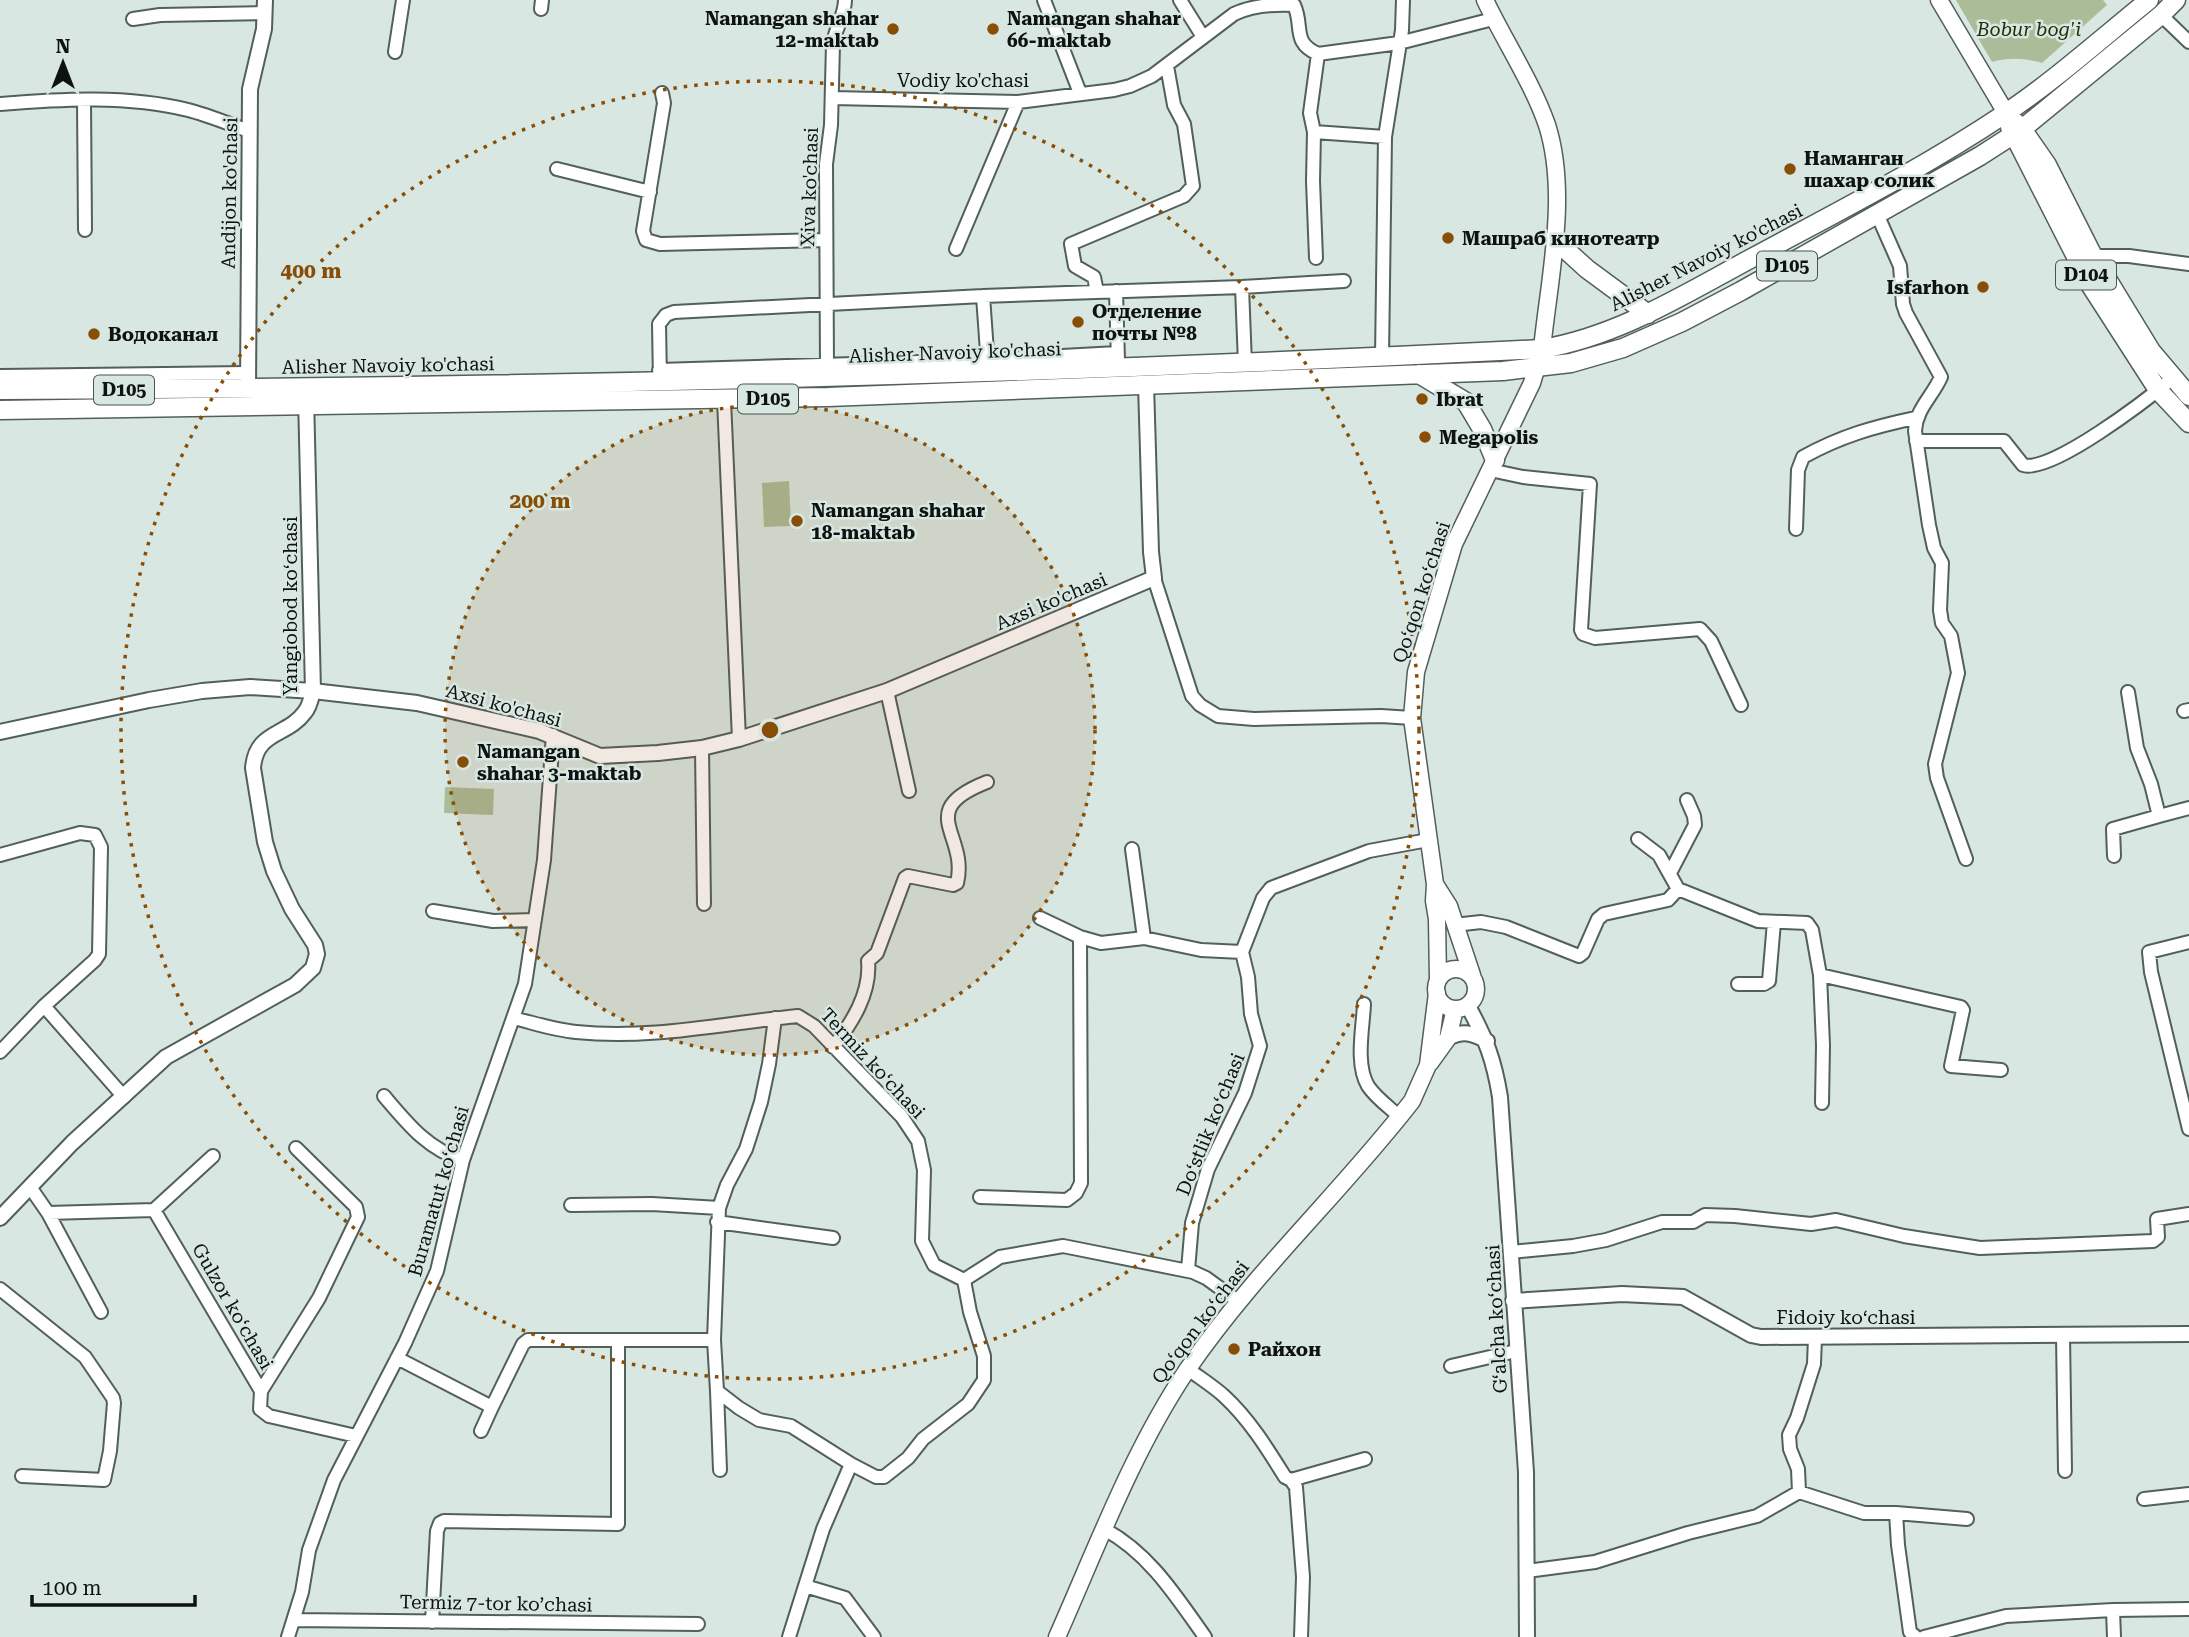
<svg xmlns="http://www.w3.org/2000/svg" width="2189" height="1637" font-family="'Roboto Serif',serif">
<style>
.green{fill:#abbc99}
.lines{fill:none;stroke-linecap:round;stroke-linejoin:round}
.minor-casing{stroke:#525f5a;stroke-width:16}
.tertiary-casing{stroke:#525f5a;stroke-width:18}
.secondary-casing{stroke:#525f5a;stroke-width:19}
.primary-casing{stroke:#525f5a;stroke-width:21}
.minor{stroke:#fff;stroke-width:12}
.tertiary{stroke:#fff;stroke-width:14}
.secondary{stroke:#fff;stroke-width:16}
.primary{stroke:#fff;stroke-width:18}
.ring{fill:none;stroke:#884e06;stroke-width:3.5;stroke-dasharray:3.5 7}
.poi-dot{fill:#884e06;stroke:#d8e7e2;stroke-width:2.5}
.labels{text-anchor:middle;stroke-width:5;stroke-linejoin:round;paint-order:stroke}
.shield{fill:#d8e7e2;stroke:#4b5350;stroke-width:2}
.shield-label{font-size:18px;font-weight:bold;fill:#0e1311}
.poi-label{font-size:19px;font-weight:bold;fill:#0e1311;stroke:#d8e7e2;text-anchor:start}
.park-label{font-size:19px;font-style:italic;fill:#213007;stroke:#d8e7e2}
.street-label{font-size:19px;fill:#0e1311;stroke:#d8e7e2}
.centre{fill:#884e06;stroke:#d8e7e2;stroke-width:3.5}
.ring-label{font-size:21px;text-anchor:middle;font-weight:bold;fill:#884e06;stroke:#d8e7e2;stroke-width:5;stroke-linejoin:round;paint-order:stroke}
</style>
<rect width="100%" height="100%" fill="#d8e7e2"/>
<path class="green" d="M1956 0H2103L2107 5 2042 63C2024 58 2010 57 1992 62Z
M789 481 791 526 764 527 762 483Z
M445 787 494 789 493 815 444 813Z"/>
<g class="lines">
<defs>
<path id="minor" d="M1044 0 1080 93
M1180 0 1203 37
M541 9 542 0
M2161 15 2189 42
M133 19 160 15 265 13
M395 52 403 0
M662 93 664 103 643 231 646 240 660 244 826 240
M832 98 1018 102 1114 90 1130 86 1152 76 1234 14C1251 6 1275 4 1294 5 1304 26 1291 42 1318 54L1399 43 1493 19
M84 100 85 230
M0 104C61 99 128 95 188 110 208 115 229 124 249 131
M1314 132 1385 137
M557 169 650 192
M1877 214 1900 266 1903 304 1906 313 1941 377C1932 397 1916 409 1915 431L1929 525 1934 548 1942 563 1940 610 1942 623 1951 636 1958 673 1935 764 1937 778 1966 859
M956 249 1018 102
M2093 256H2129L2189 264
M1316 258 1313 181 1314 132 1310 113 1318 54
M1242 287 1245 364
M1116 291 1118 361
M1097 292 1094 277 1075 266 1071 244 1184 196 1193 186 1184 124 1174 105 1167 66
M983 296 988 366
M1382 358 1385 137 1402 30 1403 0
M659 370 987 360 1117 353
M827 370 826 164 831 125 833 44C835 28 845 16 845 0
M0 376 247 373
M660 381 659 324 666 315 674 312 983 296 1242 287 1344 281
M724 400 739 739
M1916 441H2004L2023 465C2051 474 2149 398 2173 378
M1490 470 1523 477 1590 484 1581 630 1583 634 1595 638 1700 629 1711 641 1741 705
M1796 529 1798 470 1803 457C1841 436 1873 427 1915 418
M1154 578 1192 696 1200 705 1218 716 1254 719 1381 716 1412 718
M887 691 909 791
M2128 692 2137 748 2151 784 2159 816 2189 808
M2184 711 2189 710
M702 748 704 904
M1638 839 1659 855 1678 889
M1132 849 1144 938
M0 855 80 833 95 835 101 847 99 954 95 960 44 1006 0 1052
M2114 856 2113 829 2159 816
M1670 873 1695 825 1694 816 1687 800
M433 911 493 921 535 920
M1040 918 1080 937 1101 943 1144 938 1201 950 1242 952 1263 898 1271 888 1369 851 1428 840
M1454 925 1481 922 1506 927 1579 956 1583 953 1598 919 1604 914 1668 900 1678 889 1758 921 1807 923 1812 930 1820 975 1961 1007 1963 1010 1951 1066 2001 1070
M2189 942 2149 952 2151 972 2189 1129
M1820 975 1823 1045 1822 1103
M1738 984H1764L1769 981 1774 922
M1364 1004C1363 1028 1355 1064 1368 1086 1376 1098 1389 1107 1400 1117
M44 1006 124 1097
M513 1018C534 1023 555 1030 576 1032 651 1040 725 1023 798 1016L814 1026 902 1117 918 1141 924 1170 922 1241 934 1265 964 1280 1000 1257 1063 1246 1193 1272 1206 1278 1238 1301
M775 1018 769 1064 761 1102 746 1149 727 1185 719 1208 714 1340 717 1391 739 1408 759 1420 791 1426 851 1464 876 1477H884L908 1458 923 1439 968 1404 984 1380V1356L970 1312 964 1280
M833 1047C852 1023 871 993 868 961L877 953 905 878 908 876 953 885 957 883C969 834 913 811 987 782
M384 1096C407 1123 428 1150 463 1160
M30 1187 48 1213 101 1312
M980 1197 1067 1200 1076 1193 1081 1183 1080 937
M571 1205 652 1204 719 1208
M154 1210 213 1156
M48 1213 154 1210 261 1391 260 1409 269 1416 356 1436
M717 1222 833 1238
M1511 1252 1573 1246 1606 1240 1662 1222H1693L1705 1215 1735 1216 1811 1224 1836 1220 1904 1236 1980 1248 2153 1241 2158 1237 2157 1219 2189 1214
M1188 1270 1192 1223 1208 1169 1245 1093 1260 1046 1251 1014 1248 977 1242 952
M0 1289 85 1357 113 1398 114 1403 110 1451 104 1480 22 1476
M2063 1335 2065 1471
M397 1358 492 1407 523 1344 528 1340H714
M1451 1366 1516 1351
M1188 1369C1200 1378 1213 1386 1224 1396 1249 1419 1267 1448 1285 1477L1291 1480 1296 1487 1303 1577 1301 1637
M261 1391 319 1298 358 1217 356 1207 296 1148
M717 1391 720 1470
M481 1431 492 1407
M851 1464 823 1529 805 1586 845 1598 874 1637
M1291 1480 1365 1459
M1799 1492 1864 1513H1896L1898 1545 1909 1625 1910 1632 1916 1637
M2144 1499 2189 1494
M1896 1513 1967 1519
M1104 1529C1149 1553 1176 1596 1205 1637
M1527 1571 1595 1562 1688 1533 1757 1516 1799 1492 1798 1469 1790 1449 1789 1435 1797 1418 1814 1364 1815 1337
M2113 1610 2114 1637
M294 1620 698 1624
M432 1622 437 1531 440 1523 444 1521 618 1524V1341
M288 1637 302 1592 309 1550 334 1480 405 1343 437 1271 463 1160 525 984 544 860 553 735
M789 1637 805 1586
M1924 1637 2006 1616 2113 1610 2189 1609"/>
<path id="tertiary" d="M248 389 250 89 264 29 265 0
M0 732 149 700 202 691 250 687 313 691 417 703 539 731 600 756 658 753 702 748 739 739 887 691 1154 578 1151 552 1146 384
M1468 1006C1486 1039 1494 1060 1500 1097L1526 1472 1527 1637
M1448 1038C1463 1030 1473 1033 1487 1041
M0 1218 72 1143 166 1057 295 985 313 968 317 954 315 945 292 909 274 871 265 842 253 768C256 730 287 737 305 712 310 706 311 698 313 691L306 396
M1513 1301 1622 1294 1683 1297 1751 1335 1761 1337 2189 1334"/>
<path id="secondary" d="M1939 0 2006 113
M1435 884 1449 906 1472 975
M1436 989a20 20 0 1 1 40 0a20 20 0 1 1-40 0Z
M1438 980 1437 919 1434 901 1435 884 1412 718 1416 672 1454 544 1532 383 1542 349C1549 279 1569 194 1547 125 1532 82 1505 42 1485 0
M1430 1063 1448 1038 1455 1009
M1057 1637C1097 1547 1132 1452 1187 1370 1254 1272 1340 1194 1412 1101L1428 1065 1437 993"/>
<path id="primary" d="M2015 122 2022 129 2047 165 2093 256 2151 351 2189 396
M2010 127 2091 286 2158 390 2189 423
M1554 239 1587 269 1648 314
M1419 374 1466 402 1482 429 1495 460
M0 390C514 388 1028 375 1542 349 1618 336 1683 295 1750 259 1835 213 1922 169 2003 115 2053 82 2102 38 2149 0
M0 410 828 397 1503 371 1571 363 1623 348 1682 322 1741 291 1980 156 2022 129 2161 15 2176 0"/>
</defs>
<use href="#minor" class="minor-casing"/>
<use href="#tertiary" class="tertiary-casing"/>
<use href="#secondary" class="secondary-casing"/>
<use href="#primary" class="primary-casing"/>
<use href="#minor" class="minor"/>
<use href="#tertiary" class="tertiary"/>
<use href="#secondary" class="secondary"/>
<use href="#primary" class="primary"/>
</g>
<circle cx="770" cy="730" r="325" fill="#884e06" fill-opacity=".12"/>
<g class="ring">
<circle cx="770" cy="730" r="325"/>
<circle cx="770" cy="730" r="649"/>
</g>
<g class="poi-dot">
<circle cx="893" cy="29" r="7"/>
<circle cx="993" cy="29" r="7"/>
<circle cx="1790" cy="169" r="7"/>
<circle cx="1448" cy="238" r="7"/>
<circle cx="1983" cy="287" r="7"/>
<circle cx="1078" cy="322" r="7"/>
<circle cx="94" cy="334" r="7"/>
<circle cx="1422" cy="399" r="7"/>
<circle cx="1425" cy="437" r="7"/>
<circle cx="797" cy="521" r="7"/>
<circle cx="463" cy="762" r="7"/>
<circle cx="1234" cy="1349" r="7"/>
</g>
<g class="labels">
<g class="shield">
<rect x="1757" y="251.5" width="60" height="29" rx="5"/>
<rect x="2056" y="260.5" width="60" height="29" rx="5"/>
<rect x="94" y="375.5" width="60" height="29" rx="5"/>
<rect x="738" y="384.5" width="60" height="29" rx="5"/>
</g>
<g class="shield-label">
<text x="1787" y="272">D105</text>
<text x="2086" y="281">D104</text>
<text x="124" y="396">D105</text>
<text x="768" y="405">D105</text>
</g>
<g class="poi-label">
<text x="879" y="25" text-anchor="end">Namangan shahar<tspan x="879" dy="22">12-maktab</tspan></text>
<text x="1007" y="25">Namangan shahar<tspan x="1007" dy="22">66-maktab</tspan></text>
<text x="1804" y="165">Наманган<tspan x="1804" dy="22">шахар солик</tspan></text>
<text x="1462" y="245">Машраб кинотеатр</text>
<text x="1969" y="294" text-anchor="end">Isfarhon</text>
<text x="1092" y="318">Отделение<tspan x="1092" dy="22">почты №8</tspan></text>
<text x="108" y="341">Водоканал</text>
<text x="1436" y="406">Ibrat</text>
<text x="1439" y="444">Megapolis</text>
<text x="811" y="517">Namangan shahar<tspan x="811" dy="22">18-maktab</tspan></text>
<text x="477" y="758">Namangan<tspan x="477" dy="22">shahar 3-maktab</tspan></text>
<text x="1248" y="1356">Райхон</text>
</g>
<g class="park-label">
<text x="2029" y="36">Bobur bog'i</text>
</g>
<g class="street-label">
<text x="963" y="87">Vodiy ko'chasi</text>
<text transform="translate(809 187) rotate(-88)" y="7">Xiva ko'chasi</text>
<text transform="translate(229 193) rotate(-89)" y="7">Andijon ko'chasi</text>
<text transform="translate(1706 257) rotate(-27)" y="7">Alisher Navoiy ko'chasi</text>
<text transform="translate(955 352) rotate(-2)" y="7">Alisher Navoiy ko'chasi</text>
<text transform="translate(388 365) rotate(-1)" y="7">Alisher Navoiy ko'chasi</text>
<text transform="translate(1421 592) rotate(-72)" y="7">Qoʻqon koʻchasi</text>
<text transform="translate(1051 601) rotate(-23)" y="7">Axsi ko'chasi</text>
<text transform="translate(290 606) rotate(-90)" y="7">Yangiobod koʻchasi</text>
<text transform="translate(504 705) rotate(15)" y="7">Axsi ko'chasi</text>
<text transform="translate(873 1063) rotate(47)" y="7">Termiz koʻchasi</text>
<text transform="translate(1210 1124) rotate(-68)" y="7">Doʻstlik koʻchasi</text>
<text transform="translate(438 1191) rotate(-74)" y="7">Buramatut koʻchasi</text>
<text transform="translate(233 1306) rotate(60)" y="7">Gulzor koʻchasi</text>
<text x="1846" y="1324">Fidoiy koʻchasi</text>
<text transform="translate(1496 1319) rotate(-93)" y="7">Gʻalcha koʻchasi</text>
<text transform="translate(1200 1322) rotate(-53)" y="7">Qoʻqon koʻchasi</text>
<text transform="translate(496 1603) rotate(1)" y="7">Termiz 7-tor koʼchasi</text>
</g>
</g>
<circle cx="770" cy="730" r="10" class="centre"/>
<g class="ring-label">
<text x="311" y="278">400 m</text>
<text x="540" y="508">200 m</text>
</g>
<g transform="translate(63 63)" stroke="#d8e7e2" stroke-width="5" paint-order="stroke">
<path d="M0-5L12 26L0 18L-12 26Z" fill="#0e1311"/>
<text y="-10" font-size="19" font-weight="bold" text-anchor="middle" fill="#0e1311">N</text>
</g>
<path d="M32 1595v10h163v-10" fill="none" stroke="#0e1311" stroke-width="3.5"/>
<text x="42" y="1595" font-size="21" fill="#0e1311" stroke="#d8e7e2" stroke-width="5" paint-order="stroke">100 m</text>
</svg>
